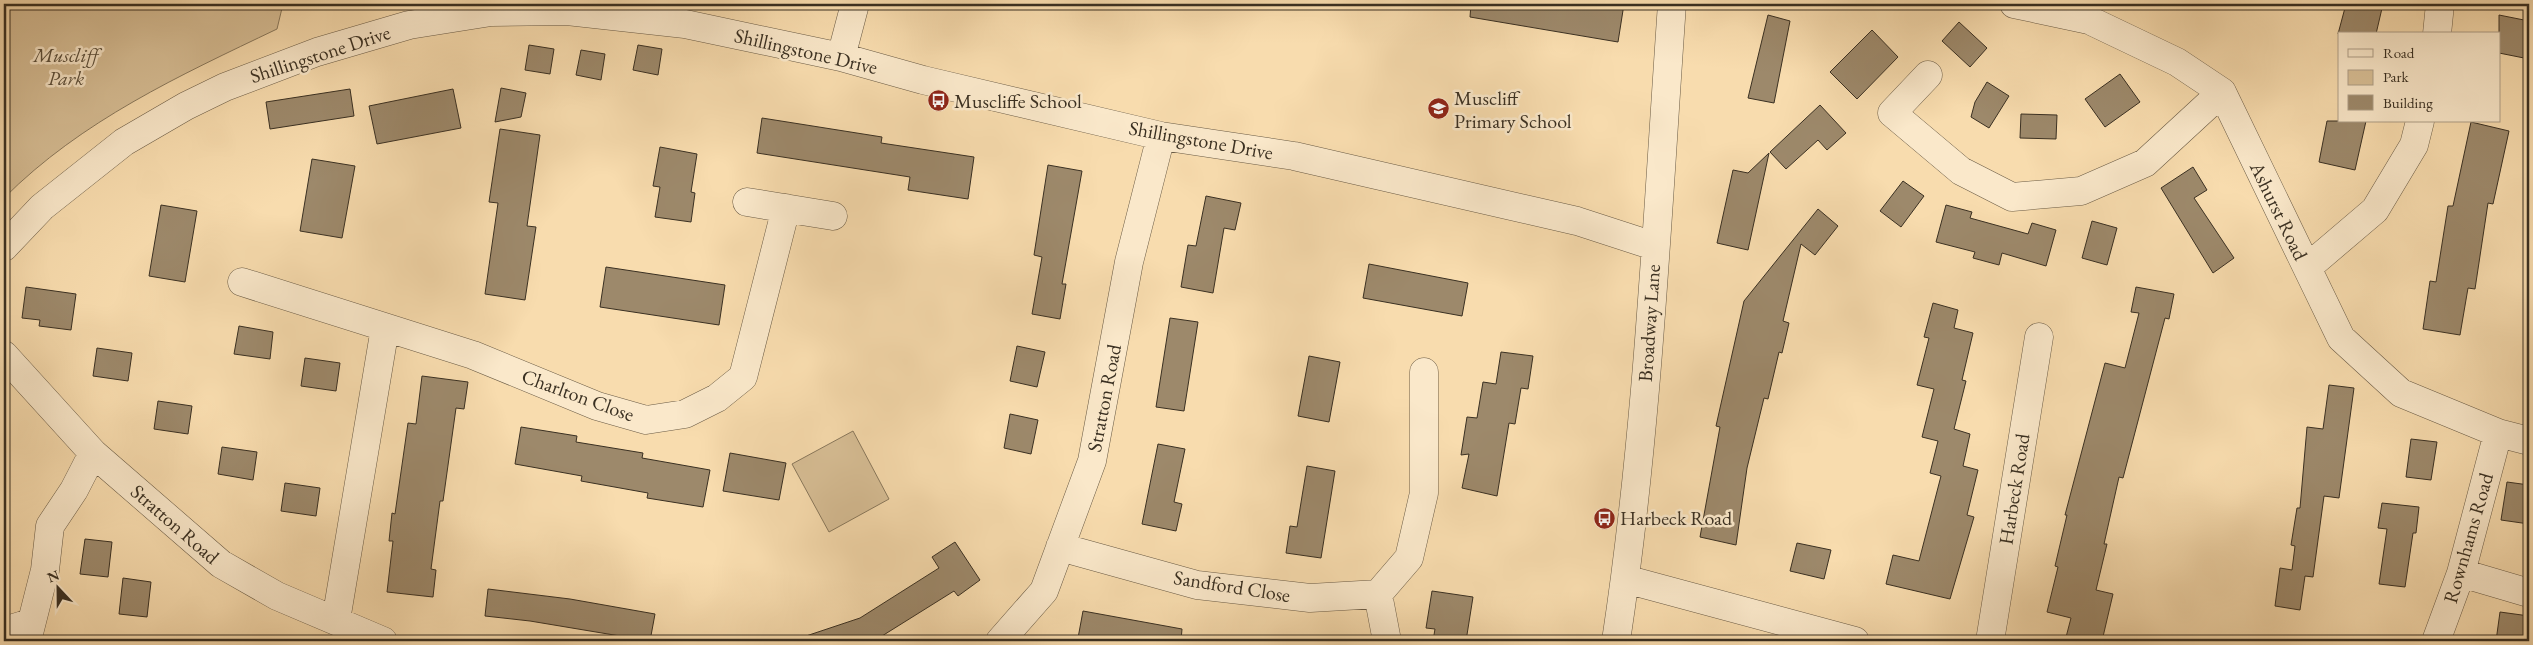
<svg xmlns="http://www.w3.org/2000/svg" width="2533" height="645" font-family="'EB Garamond',serif">
<style>
.green{fill:#d8bf96;stroke:#89785c}
.building{fill:#9d896b;stroke:#3a3022}
.lines{fill:none;stroke-linecap:round;stroke-linejoin:round}
.minor-casing{stroke:#6a5b45;stroke-width:29}
.minor{stroke:#fae8ca;stroke-width:28}
.labels{text-anchor:middle;stroke-width:5;stroke-linejoin:round;paint-order:stroke}
.street-label{font-size:20px;fill:#3a3022;stroke:#fae8ca}
.park-label{font-size:20px;font-style:italic;fill:#5a4d39;stroke:#fae8ca}
.poi-label{font-size:20px;fill:#3a3022;stroke:#fae8ca;text-anchor:start}
</style>
<rect width="100%" height="100%" fill="#f8dcae"/>
<filter id="stains"><feTurbulence type="fractalNoise" baseFrequency=".004" numOctaves="4"/><feColorMatrix values="0 0 0 0 .2 0 0 0 0 .09 0 0 0 0 .02 0 0 0 .5 -.17"/></filter>
<radialGradient id="worn" r=".72"><stop offset=".6" stop-color="#630" stop-opacity="0"/><stop offset="1" stop-color="#630" stop-opacity=".3"/></radialGradient>
<path class="green" d="M4 4H283L277 29C179 76 82 120 4 198Z
M853 431 889 499 829 532 792 464Z"/>
<path class="building" d="M1471 4H1624L1618 42 1470 17Z
M2346 4H2383L2376 34H2338Z
M1768 15 1790 21 1774 103 1748 98Z
M2499 15 2529 21V59L2499 53Z
M1959 22 1987 48 1970 67 1942 41Z
M1872 30 1898 57 1857 99 1830 72Z
M529 45 554 49 550 74 525 70Z
M638 45 662 49 658 75 633 70Z
M581 50 605 54 601 80 576 75Z
M2120 74 2140 102 2105 127 2085 99Z
M1987 82 2009 96 1989 128 1971 117 1975 102Z
M501 88 526 93 521 117 495 122Z
M350 89 354 116 270 129 266 102Z
M453 89 461 128 377 144 369 106Z
M1820 105 1846 133 1827 150 1818 140 1786 169 1770 152Z
M2021 114 2057 115 2056 139 2020 138Z
M762 118 882 137 881 143 974 157 968 199 908 190 910 177 757 153Z
M2327 121H2366L2355 170 2319 162Z
M2471 122 2509 131 2493 204 2488 203 2475 289 2468 288 2460 335 2423 329 2430 281 2436 282 2448 206H2453Z
M500 129 540 135 527 226 536 227 525 300 485 294 498 203 489 202Z
M660 147 697 154 691 192 695 193 691 222 655 217 660 187 653 186Z
M1769 153 1748 250 1717 243 1733 170 1748 173Z
M312 159 355 166 342 238 300 231Z
M1048 165 1082 171 1062 284H1066L1060 319 1032 314 1042 257 1034 255Z
M2193 167 2207 190 2194 198 2234 258 2213 273 2161 188Z
M1903 181 1924 196 1901 227 1880 211Z
M1206 196 1241 203 1235 230 1224 228 1213 293 1181 287 1188 245 1196 246Z
M161 205 197 211 185 282 149 276Z
M1946 205 1972 212 1970 218 2028 234 2032 223 2056 230 2046 266 2002 253 1999 265 1973 258 1975 252 1936 242Z
M1818 209 1838 226 1815 255 1801 244 1783 321 1789 323 1782 353 1779 352 1768 399 1764 398 1747 468 1736 545 1700 537 1720 427 1716 426 1744 301Z
M2092 221 2117 228 2107 265 2082 258Z
M1369 264 1468 283 1462 316 1363 298Z
M606 267 725 285 719 325 600 307Z
M26 287 76 294 71 330 39 326 40 320 22 318Z
M2136 287 2174 294 2169 319 2165 318 2123 478 2119 477 2104 544H2107L2096 590 2113 594 2102 641H2065L2071 618 2047 612 2058 567 2055 566 2067 515H2065L2105 363 2125 368 2139 313 2131 312Z
M1933 303 1958 310 1954 328 1973 333 1962 380 1966 381 1954 429 1970 434 1963 466 1978 470 1967 515 1974 517 1950 599 1886 584 1893 555 1919 561 1941 476 1930 473 1938 441 1922 437 1934 389 1917 385 1929 338 1924 337Z
M1170 318 1198 322 1184 411 1156 407Z
M239 326 273 332 270 359 234 354Z
M1017 346 1045 352 1037 387 1010 381Z
M97 348 132 353 128 381 93 376Z
M1501 352 1533 356 1528 389 1521 388 1515 424 1509 423 1497 496 1462 488 1469 454 1461 455 1467 417 1477 418 1483 382 1496 384Z
M1309 356 1340 362 1329 422 1298 416Z
M305 358 340 363 336 391 301 386Z
M422 376 468 382 464 409 456 408 443 501H440L431 569 436 570 433 597 387 592 393 541H389L392 513 395 514 408 423 416 424Z
M2329 385 2354 388 2339 498 2324 496 2313 577 2305 576 2300 610 2275 606 2280 568 2292 570 2295 546 2291 545 2297 508H2300L2307 427 2323 429Z
M158 401 192 406 188 434 154 429Z
M1010 414 1038 420 1031 454 1004 448Z
M521 427 577 436 576 442 643 453 642 458 710 470 703 507 647 498 648 493 581 481 582 476 515 464Z
M2411 439 2437 442 2431 480 2406 477Z
M1158 444 1185 449 1174 502 1182 504 1176 531 1142 524Z
M222 447 257 452 253 480 218 474Z
M730 453 786 463 779 500 723 491Z
M1307 466 1335 471 1321 558 1286 553 1290 526 1297 527Z
M2507 482 2529 485V524L2501 520Z
M285 483 320 488 316 516 281 511Z
M2382 503 2419 507 2416 533H2413L2405 587 2379 584 2387 529 2378 528Z
M85 539 112 542 108 577 80 574Z
M955 542 980 580 958 596 954 591 874 641H804L803 637 860 618 939 568 932 557Z
M1797 543 1831 550 1824 579 1790 571Z
M123 578 151 582 147 617 119 614Z
M488 589 570 599 655 614 650 641 530 621 485 616Z
M1432 591 1473 597 1466 641H1433L1435 629 1426 628Z
M1083 611 1182 629 1181 641H1094L1078 638Z
M2500 612 2529 616V641H2496Z"/>
<g class="lines">
<defs>
<path id="minor" d="M2014 4 2089 20 2177 62 2222 92 2341 338 2401 393 2498 433 2529 441
M2437 34 2440 4
M841 57 855 4
M1928 75 1892 113 1961 171 2012 197 2081 191 2145 163 2222 92
M747 202 833 216
M4 247 42 207 124 142 186 106 225 87 317 52 409 25 491 12 567 11 685 24 841 57 923 80 1161 136 1294 156 1577 221 1654 246
M2308 267 2375 210 2414 145 2420 121
M242 282 473 355 597 406 646 420 685 414 717 398 743 377 786 208
M4 355 93 453 221 564 277 596 383 641
M1060 547 1197 585 1310 598 1378 594 1409 558 1424 493V372
M2461 573 2529 593
M1625 579 1855 641
M1378 594 1387 641
M336 620 385 328
M4 631 30 623
M27 641 45 570 50 526 74 490 93 453
M1000 641 1044 591 1092 461 1129 262 1161 136
M1616 641C1648 430 1657 217 1672 4
M1990 641 2039 337
M2436 641 2461 573 2498 433"/>
</defs>
<use href="#minor" class="minor-casing"/>
<use href="#minor" class="minor"/>
</g>
<defs>
<symbol id="bus-disc" viewBox="-11 -11 22 22"><circle r="9.5" fill="#8f2418" stroke="#fae8ca"/><path d="M-5-6H5V4H4V6H2V4H-2V6H-4V4H-5ZM-3.5-4V0h7V-4ZM-3.5 1.2v1.5H-2V1.2ZM2 1.2v1.5H3.5V1.2Z" fill="#fff"/></symbol>
<symbol id="school-disc" viewBox="-11 -11 22 22"><circle r="9.5" fill="#8f2418" stroke="#fae8ca"/><path d="M0-5L7-2L0 1L-7-2ZM-4 1L0 2.5L4 1V4Q0 6-4 4Z" fill="#fff"/></symbol>
</defs>
<g fill-rule="evenodd">
<use href="#bus-disc" x="926" y="88" width="25" height="25"/>
<use href="#school-disc" x="1426" y="96" width="25" height="25"/>
<use href="#bus-disc" x="1592" y="506" width="25" height="25"/>
</g>
<g class="labels">
<g class="street-label">
<text transform="translate(806 51) rotate(13)" y="7">Shillingstone Drive</text>
<text transform="translate(320 54) rotate(-18)" y="7">Shillingstone Drive</text>
<text transform="translate(1201 140) rotate(10)" y="7">Shillingstone Drive</text>
<text transform="translate(2279 211) rotate(64)" y="7">Ashurst Road</text>
<text transform="translate(1649 323) rotate(-86)" y="7">Broadway Lane</text>
<text transform="translate(578 395) rotate(20)" y="7">Charlton Close</text>
<text transform="translate(1104 398) rotate(-79)" y="7">Stratton Road</text>
<text transform="translate(2014 489) rotate(-81)" y="7">Harbeck Road</text>
<text transform="translate(175 524) rotate(41)" y="7">Stratton Road</text>
<text transform="translate(2468 538) rotate(-74)" y="7">Rownhams Road</text>
<text transform="translate(1232 586) rotate(9)" y="7">Sandford Close</text>
</g>
<g class="park-label">
<text x="66" y="62">Muscliff<tspan x="66" dy="23">Park</tspan></text>
</g>
<g class="poi-label">
<text x="1454" y="105">Muscliff<tspan x="1454" dy="23">Primary School</tspan></text>
<text x="954" y="108">Muscliffe School</text>
<text x="1620" y="525">Harbeck Road</text>
</g>
</g>
<rect width="2533" height="645" fill="none" stroke="#f8dcae" stroke-width="20"/>
<rect x="5" y="5" width="2523" height="635" fill="none" stroke="#3a3022" stroke-width="2.5"/>
<rect x="10" y="10" width="2513" height="625" fill="none" stroke="#3a3022"/>
<rect x="2338" y="32" width="162" height="90" fill="#fae8ca" stroke="#ad9e87"/>
<rect x="2348" y="49" width="25" height="8" fill="#fae8ca" stroke="#ad9e87"/>
<text x="2383" y="58" font-size="15" fill="#3a3022">Road</text>
<rect x="2348" y="70" width="25" height="15" fill="#d8bf96" stroke="#ad9e87"/>
<text x="2383" y="82" font-size="15" fill="#3a3022">Park</text>
<rect x="2348" y="95" width="25" height="15" fill="#9d896b" stroke="#ad9e87"/>
<text x="2383" y="108" font-size="15" fill="#3a3022">Building</text>
<g transform="translate(58 588) rotate(338)" stroke="#fae8ca" stroke-width="4" paint-order="stroke">
<path d="M0-4L9 19L0 12L-9 19Z" fill="#3a3022"/>
<text y="-8" font-size="14" font-weight="bold" text-anchor="middle" fill="#3a3022">N</text>
</g>
<rect width="100%" height="100%" filter="url(#stains)"/>
<rect width="100%" height="100%" fill="url(#worn)"/>
</svg>
